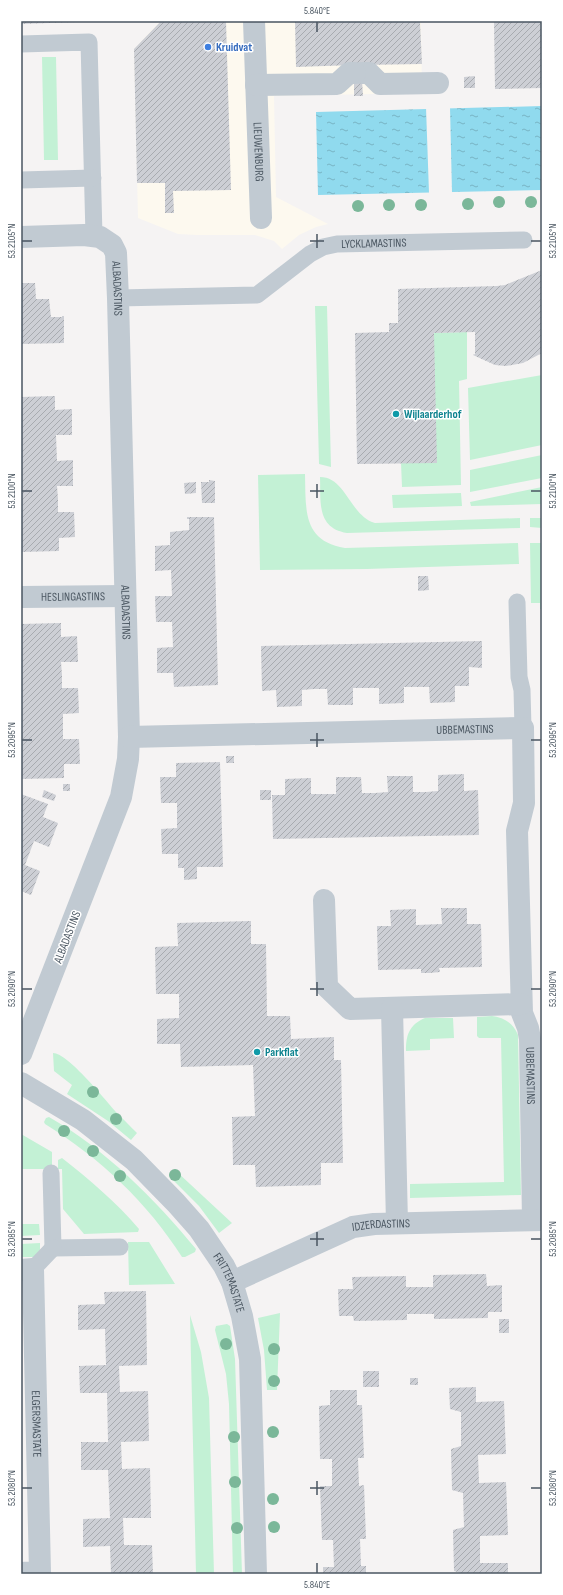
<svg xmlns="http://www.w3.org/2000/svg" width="563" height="1595" font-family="'Sofia Sans Condensed',sans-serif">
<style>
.commercial{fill:#fdf9ef}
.green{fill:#c3f1d5}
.water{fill:url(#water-ripples)}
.pier{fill:#f5f3f3}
.building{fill:url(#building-hatch)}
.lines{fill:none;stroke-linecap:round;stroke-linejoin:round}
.service{stroke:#c1cad2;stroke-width:17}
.pedestrian{stroke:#c1cad2;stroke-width:22}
.minor{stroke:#c1cad2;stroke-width:22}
.tertiary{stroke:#c1cad2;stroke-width:22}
.tree{fill:#7bb799}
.ticks{fill:none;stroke:#4a5661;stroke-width:1.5}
.shop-dot{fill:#3f7fe0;stroke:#fff;stroke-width:1.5}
.culture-dot{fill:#0f9aa8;stroke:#fff;stroke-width:1.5}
.labels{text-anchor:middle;stroke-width:3;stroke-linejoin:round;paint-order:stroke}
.shop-label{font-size:12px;font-weight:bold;fill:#366cbe;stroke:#fff;text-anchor:start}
.street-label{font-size:12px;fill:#4a5661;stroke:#fff}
.culture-label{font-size:12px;font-weight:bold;fill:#0d838f;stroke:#fff;text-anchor:start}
.neatline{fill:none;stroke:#4a5661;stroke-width:1.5}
.ticks-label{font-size:10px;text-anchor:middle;fill:#4a5661}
</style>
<defs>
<pattern id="water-ripples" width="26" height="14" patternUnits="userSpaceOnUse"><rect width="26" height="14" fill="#90daee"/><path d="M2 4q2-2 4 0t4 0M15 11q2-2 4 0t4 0" fill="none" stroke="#78b4c4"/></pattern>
<pattern id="building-hatch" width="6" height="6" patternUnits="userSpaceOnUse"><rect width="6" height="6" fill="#cdcfd5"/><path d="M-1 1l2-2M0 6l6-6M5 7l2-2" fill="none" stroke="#a8abb0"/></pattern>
</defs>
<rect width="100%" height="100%" fill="#f5f3f3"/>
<path class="commercial" d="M160 21H421L422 93 274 96 276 197 328 224 316 227 299 235 282 249 274 241 255 235H197L178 234 138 218 134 49Z"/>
<path class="green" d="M42 57H56L58 160H44Z
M315 306H327L331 467 319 464Z
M467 332V379L459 381 461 485 402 487 401 463 434 333Z
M542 375V445L470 460 468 388Z
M542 455V478L470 492V470Z
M305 474C306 509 302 541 345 548L518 543 519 564 367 569 260 570 258 475Z
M320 477C346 477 350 516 375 523L520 518V528L347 533C316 528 321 501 320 477Z
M542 487V504L471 506 470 502Z
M461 493 462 506 393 508 392 495Z
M530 518H542V528L530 527Z
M530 543H542V609H540V603H531Z
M492 1016C505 1018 513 1023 518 1035L521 1195 410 1198V1184L504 1182 501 1038H479L477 1036V1017Z
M425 1018H453L454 1038 430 1039V1050L406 1051C406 1035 409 1025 425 1018Z
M53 1053C68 1053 106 1101 117 1113 124 1120 130 1126 137 1133L131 1140 108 1121 67 1094 72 1085 54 1071Z
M49 1117C105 1149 155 1199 196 1249L195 1252 185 1257H182C147 1202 100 1158 45 1124L44 1122 46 1118Z
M21 1134 52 1152V1169H21Z
M62 1158C90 1180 116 1202 139 1229L138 1232 84 1234 63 1209 62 1169H58V1160Z
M176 1171 232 1223 219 1233 199 1206 170 1177Z
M21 1224H39L40 1235 21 1236Z
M128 1242H149L175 1284 129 1285Z
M40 1243V1250L34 1257H21V1244Z
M280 1313 277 1390H267L264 1350 258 1318Z
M190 1315 201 1352 209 1398 214 1574H196Z
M227 1324 230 1326 235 1359 242 1574H233L229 1404 226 1374 215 1330 216 1326Z"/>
<path class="water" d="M542 106V190L318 195 316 112Z"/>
<path class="pier" d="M426 107H450L452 193H429Z"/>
<path class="building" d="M21 21H78V22L21 24Z
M161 21H226L231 190 173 191 174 213H165V183H137L134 49Z
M295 21H420L422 64 361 65 363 96H354V65L296 67Z
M494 21H542V88L495 89Z
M475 76V88H464V77Z
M542 270V353L523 363 506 366 495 365 473 355 475 354V332L434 333 437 463 357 464 355 333 389 332V323H398V289L497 286 505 285Z
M21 283H35L36 299H49L51 317H62V316H64V343L21 344Z
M55 396V410L72 409V435H56L57 461 73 460V486H57L58 499V512H74L75 537 59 538V551L21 552V397Z
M209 480 215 481V503H202L201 482H209Z
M196 482V493L185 494 184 483Z
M187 517H214L218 685 174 687 173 673H157V648L173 647 172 622H156L155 596H172L171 570 155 571V546L170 545V532L189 530V519H187Z
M418 576H428L429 590 418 591Z
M61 623V637L77 636 78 662H61L62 675V688H78L79 713 63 714V739H79L80 764H64V778L21 779V624Z
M482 641V668L469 667V686H455V702L430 703 429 687H404V703L379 704V688H353V705H328L327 689H314L302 690V706L277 707 276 690 262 691 261 646Z
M226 756H234V763H226Z
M220 762 223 867H197V879L184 880V868H178V854H162L161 829 177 828V803H161L160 777H176V763Z
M464 774V791L478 790 479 835 273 839 272 795H285V779L311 778V794H336V777H361L362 793H375L388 792 387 776H413V792H426L438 791V775Z
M63 784H70V791H63Z
M44 790 56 795 54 801 42 797Z
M260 790H271V800H260Z
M21 794 48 804 43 817 58 823 49 847 34 841 25 865 40 871 31 895 21 891Z
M441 908H467V924H481L482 967 439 968 440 972 430 973H421V969L378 970 377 926H391L390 910 416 909V925L442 924Z
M251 921V944H266L267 1016H290L291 1039 334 1037V1060H341L343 1163H321V1185L256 1187 255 1165H233L232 1117 255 1116 253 1065 181 1067 180 1044H157V1019L179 1018V994H156L155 947 178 946 177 923Z
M486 1274 487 1286 502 1285V1312H488V1318L434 1319V1314H407V1320L354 1321 353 1316H339L338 1289H353L352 1277 406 1276V1287H433V1275Z
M146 1291 147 1365 119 1366 120 1392 148 1391 149 1441 121 1442 122 1469 150 1468 151 1518H123L124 1545H152L153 1574H111L110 1546 83 1547V1519L110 1518 108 1470H81V1442H108L107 1393H80L79 1366 106 1365 105 1329 78 1330V1305L105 1304 104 1292Z
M499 1319H509V1333H499Z
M363 1371H379V1387H363Z
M410 1378H418V1385H410Z
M476 1387V1402L504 1401 505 1428 506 1454 478 1455 479 1483 506 1482 508 1535 480 1536V1563H508V1574H464L454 1571 453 1530 464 1527 463 1493 452 1490 451 1449 461 1446V1412L450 1409 449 1388Z
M330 1390H357V1405H362L364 1458H358L359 1486 364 1485 366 1539H360L361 1566H366V1574H323V1567H334L333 1540H322L320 1486H332V1459H320L319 1406 330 1405Z"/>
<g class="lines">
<g class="service">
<path d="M21 44 89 42 94 236"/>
<path d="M21 180 93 178"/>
<path id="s1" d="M118 298 257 295 310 254 323 247 337 244 524 240"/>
<path d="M517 602 519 677 522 690 523 728"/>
<path d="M51 1173 53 1248 120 1247"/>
<path d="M33 1269 53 1248"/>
</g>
<g class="pedestrian">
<path id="s2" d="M254 21 261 218"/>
<path d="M362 73H369L380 84 438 83"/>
<path d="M256 85 337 84 349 73H355"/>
</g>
<g class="minor">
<path id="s3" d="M21 237 84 235 100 237 112 245 116 253 118 298 129 737 128 759 121 797 21 1054"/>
<path id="s4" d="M21 597 125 596"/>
<path id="s5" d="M129 737 523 728 524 803 517 831 522 1013 528 1028 530 1039 533 1220"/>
<path d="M324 900 327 987 350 1009 521 1004"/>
<path d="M392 1008 397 1223"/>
<path id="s6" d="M21 1270 33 1269 40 1572 21 1573"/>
<path id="s7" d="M232 1282 353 1227 374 1224 542 1220"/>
</g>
<path class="tertiary" id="s8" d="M21 1083 83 1120 134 1160 176 1203 199 1229 224 1266 232 1282 242 1316 250 1359 256 1574"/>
</g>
<g class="tree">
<circle cx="499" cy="202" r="6"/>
<circle cx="531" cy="202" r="6"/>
<circle cx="468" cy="204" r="6"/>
<circle cx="389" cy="205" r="6"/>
<circle cx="421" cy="205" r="6"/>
<circle cx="358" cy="206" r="6"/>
<circle cx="93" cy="1092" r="6"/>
<circle cx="116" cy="1119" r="6"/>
<circle cx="64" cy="1131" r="6"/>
<circle cx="93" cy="1151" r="6"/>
<circle cx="175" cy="1175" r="6"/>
<circle cx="120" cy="1176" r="6"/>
<circle cx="226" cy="1344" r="6"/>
<circle cx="274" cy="1349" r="6"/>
<circle cx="274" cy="1381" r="6"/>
<circle cx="273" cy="1432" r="6"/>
<circle cx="234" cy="1437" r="6"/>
<circle cx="235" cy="1482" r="6"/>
<circle cx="273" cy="1499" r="6"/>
<circle cx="274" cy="1527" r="6"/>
<circle cx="237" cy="1528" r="6"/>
</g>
<path class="ticks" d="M317 22V32M317 234V248M22 241H32M310 241H324M531 241H541M317 484V498M22 491H32M310 491H324M531 491H541M317 733V747M22 740H32M310 740H324M531 740H541M317 982V996M22 989H32M310 989H324M531 989H541M317 1232V1246M22 1239H32M310 1239H324M531 1239H541M317 1481V1495M22 1488H32M310 1488H324M531 1488H541M317 1563V1573"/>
<circle class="shop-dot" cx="208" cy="47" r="4"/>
<g class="culture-dot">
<circle cx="396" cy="414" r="4"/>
<circle cx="257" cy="1052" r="4"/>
</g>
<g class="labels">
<g class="shop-label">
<text x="216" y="51">Kruidvat</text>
</g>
<g class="street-label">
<text dy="4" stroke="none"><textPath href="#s2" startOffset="131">LIEUWENBURG</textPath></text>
<text dy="4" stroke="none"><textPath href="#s1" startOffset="272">LYCKLAMASTINS</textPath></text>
<text dy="4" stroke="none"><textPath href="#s3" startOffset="138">ALBADASTINS</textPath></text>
<text dy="4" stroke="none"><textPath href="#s4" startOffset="52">HESLINGASTINS</textPath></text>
<text dy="4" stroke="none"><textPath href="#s3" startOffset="462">ALBADASTINS</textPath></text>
<text dy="4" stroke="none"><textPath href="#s5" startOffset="336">UBBEMASTINS</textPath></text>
<text transform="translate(67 937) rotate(-69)" y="4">ALBADASTINS</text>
<text dy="4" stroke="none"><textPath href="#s5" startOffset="744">UBBEMASTINS</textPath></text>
<text dy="4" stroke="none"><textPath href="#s7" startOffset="161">IDZERDASTINS</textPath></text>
<text dy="4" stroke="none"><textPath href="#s8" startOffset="294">FRITTEMASTATE</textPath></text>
<text dy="4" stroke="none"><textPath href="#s6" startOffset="167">ELGERSMASTATE</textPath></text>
</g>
<g class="culture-label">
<text x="404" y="418">Wijlaarderhof</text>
<text x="265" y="1056">Parkflat</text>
</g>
</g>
<rect width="563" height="1595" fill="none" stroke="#ffffff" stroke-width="44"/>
<rect x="22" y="22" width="519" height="1551" class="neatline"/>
<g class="ticks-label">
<text x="317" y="14">5.840°E</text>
<text transform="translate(11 241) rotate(-90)" y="4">53.2105°N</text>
<text transform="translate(552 241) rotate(-90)" y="4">53.2105°N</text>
<text transform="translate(11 491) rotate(-90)" y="4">53.2100°N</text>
<text transform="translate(552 491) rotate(-90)" y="4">53.2100°N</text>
<text transform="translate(11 740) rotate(-90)" y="4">53.2095°N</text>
<text transform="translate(552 740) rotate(-90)" y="4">53.2095°N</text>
<text transform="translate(11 989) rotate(-90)" y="4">53.2090°N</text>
<text transform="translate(552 989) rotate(-90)" y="4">53.2090°N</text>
<text transform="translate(11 1239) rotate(-90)" y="4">53.2085°N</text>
<text transform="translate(552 1239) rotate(-90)" y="4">53.2085°N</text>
<text transform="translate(11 1488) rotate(-90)" y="4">53.2080°N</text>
<text transform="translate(552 1488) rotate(-90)" y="4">53.2080°N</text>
<text x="317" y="1588">5.840°E</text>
</g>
</svg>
